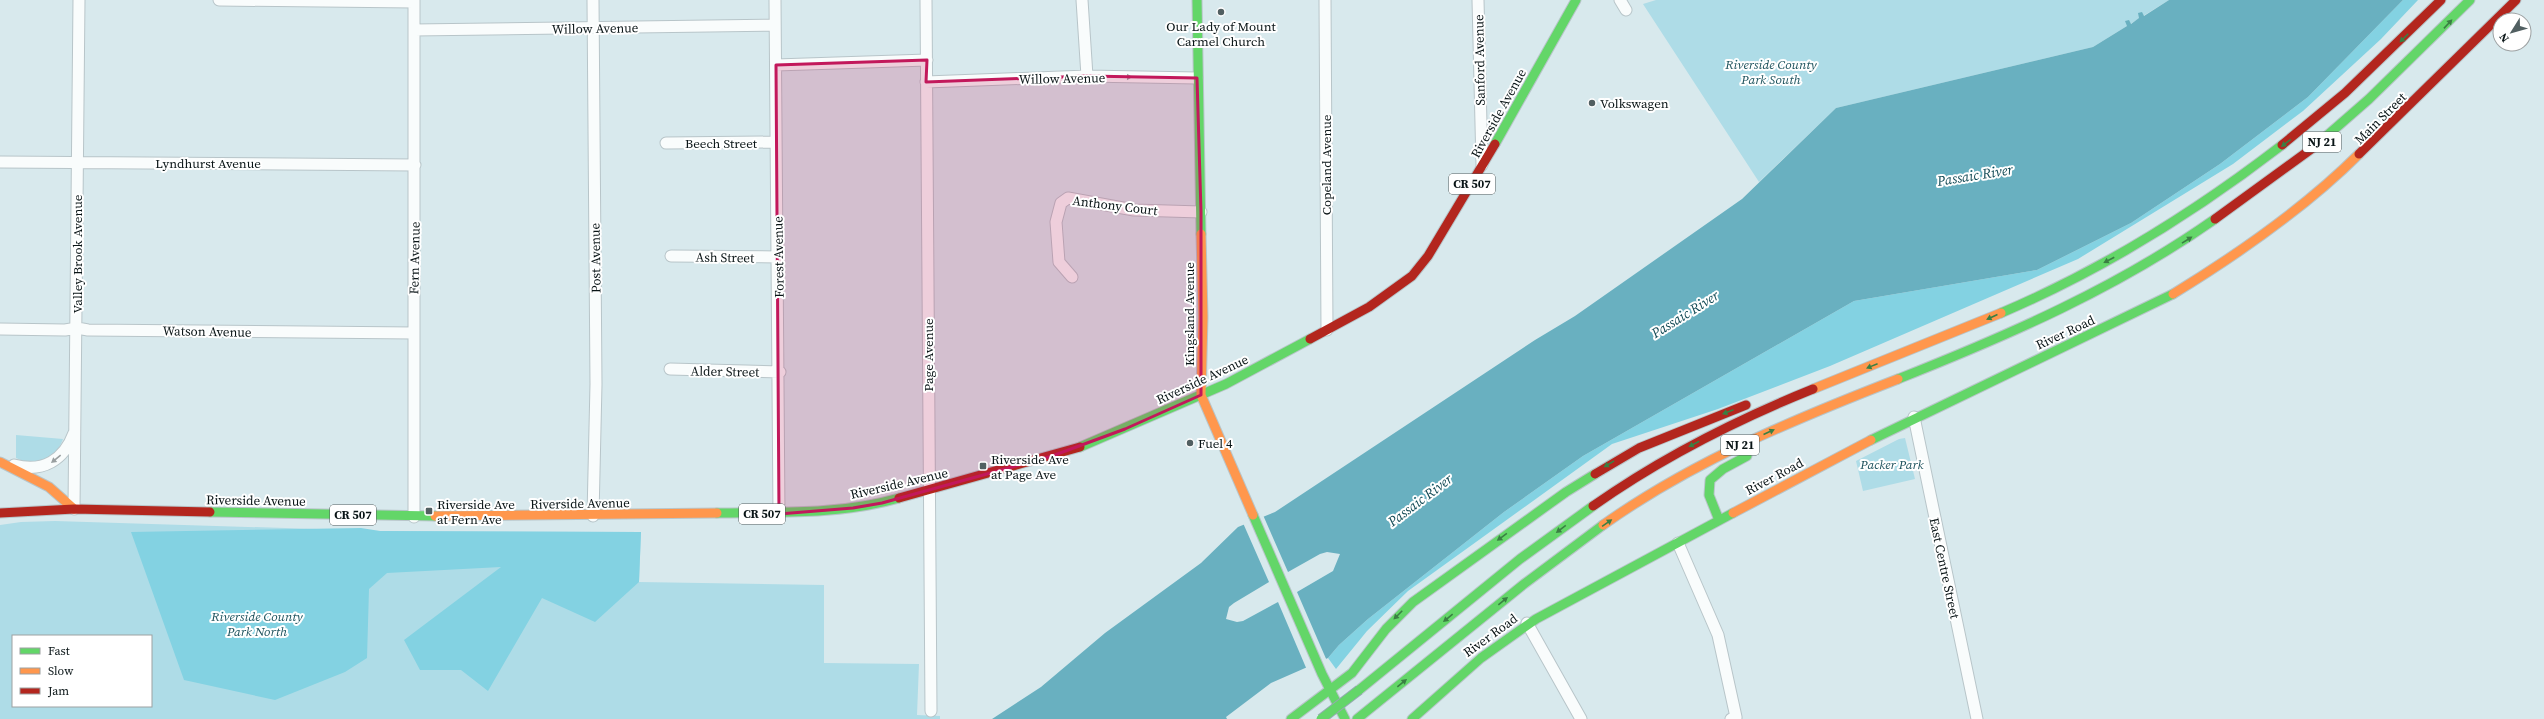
<svg xmlns="http://www.w3.org/2000/svg" width="2544" height="719" font-family="'Source Serif 4',serif">
<style>
.green{fill:#aedce7;fill-rule:evenodd}
.forest{fill:#83d2e2}
.water{fill:#69b0c0}
.pier{fill:#d8e9ed}
.lines{fill:none;stroke-linecap:round;stroke-linejoin:round}
.street-casing{stroke:#b8c5c9;stroke-width:13}
.fast-casing{stroke:#b8c5c9;stroke-width:11}
.slow-casing{stroke:#b8c5c9;stroke-width:11}
.jam-casing{stroke:#b8c5c9;stroke-width:11}
.street{stroke:#f9fcfc;stroke-width:11}
.fast{stroke:#63d668;stroke-width:9}
.slow{stroke:#ff974d;stroke-width:9}
.jam{stroke:#b3261e;stroke-width:9}
.fast-bridge-casing{stroke:#94abb0;stroke-width:11;stroke-linecap:butt}
.fast-bridge{stroke:#63d668;stroke-width:9}
.oneway{fill:#3a7f43}
.oneway2{fill:#999fa0}
.marked{fill:#c2185b;fill-opacity:0.2;stroke:#c2185b;stroke-width:3;stroke-linejoin:round}
.poi-dot{fill:#515f61;stroke:#fff;stroke-width:1.5}
.labels{text-anchor:middle;stroke-width:4;stroke-linejoin:round;paint-order:stroke}
.shield{fill:#fff;stroke:#535a5c;stroke-width:1}
.shield-label{font-size:12px;font-weight:bold;fill:#091416}
.poi-label{font-size:13px;fill:#091416;stroke:#fff;text-anchor:start}
.street-label{font-size:13px;fill:#091416;stroke:#fff}
.park-label{font-size:13px;font-style:italic;fill:#1a505b;stroke:#fff}
.water-label{font-size:14px;font-style:italic;fill:#114954;stroke:#fff}
</style>
<rect width="100%" height="100%" fill="#d8e9ed"/>
<path class="green" d="M1656 0H2169L2093 47 1836 108 1759 182 1643 4Z
M16 435 63 439C56 460 35 467 16 458Z
M1905 438 1915 479 1863 491 1856 461 1899 439Z
M55 521 380 531 641 532 639 582 824 585V663L919 664 917 715 940 716V719H0V525L21 522ZM13 636H151V706H13Z"/>
<path class="forest" d="M2403 0H2418L2381 39 2303 111 2233 164 2078 259 1830 366 1718 409 1612 444 1408 591 1367 631 1336 669 1328 658 1339 645 1368 619 1504 512 1583 456 1854 301 2037 270 2131 223 2220 164 2308 97Z
M361 528 380 531 641 532 639 582 595 622 542 598 488 691 461 670H420L404 640 501 567 387 573 369 589 367 658 345 672 275 700 184 680 131 532Z"/>
<path class="water" d="M2169 0H2403L2308 97 2220 164 2131 223 2037 270 1854 301 1583 456 1504 512 1368 619 1339 645 1328 658 1271 683 1226 717 1227 719H992L1041 687 1105 633 1201 563 1238 527 1275 512 1535 340 1575 316 1742 199 1836 108 2093 47 2127 26 2125 21 2129 20 2131 24 2139 18 2138 13 2142 12 2144 16Z"/>
<path class="pier" d="M1263 515 1288 572 1320 554 1327 552 1340 554 1333 571 1297 592 1327 661 1307 670 1278 602 1243 621 1237 622 1226 619 1229 607 1234 603 1269 582 1243 523Z"/>
<g class="lines">
<defs>
<path id="street" d="M219 0 414 2
M775 0 779 514
M926 0 931 711
M1082 0 1087 76
M1325 0 1327 330
M1478 0 1482 165
M1620 0 1626 10
M414 30 775 25
M776 65 927 60
M926 82 1087 76 1197 78
M666 143 776 142
M0 162 415 165
M671 256 778 257
M1072 277 1059 262 1056 222 1061 203 1068 198 1134 210 1201 212
M0 329 65 330 77 328 88 330 414 333
M670 369 780 372
M1914 417 1977 719
M14 465C43 473 64 460 74 433
M74 509 79 0
M593 516 596 384 593 0
M414 517V0
M1678 543 1718 635 1736 717 1731 719
M1527 623 1581 719"/>
<path id="fast" d="M1197 0 1201 234
M1495 144 1576 0
M2314 147 2369 99 2470 0
M2001 313C2102 270 2195 212 2282 145
M1898 379C2009 335 2117 288 2215 219
M1871 440 2173 294
M1080 447 1226 384 1310 339
M210 512 435 516
M717 513C777 512 840 515 899 498
M1253 515 1322 674 1345 719
M1719 520 1709 495 1710 480 1723 469 1747 456
M1359 690 1520 559 1593 506
M1291 719 1352 673 1386 629 1413 602 1566 492 1595 474
M1357 719 1524 584 1603 525
M1412 719 1481 658 1536 619 1733 513"/>
<path id="slow" d="M1201 234 1203 317 1201 395 1253 515
M2173 294C2235 256 2307 206 2359 154
M1813 389 2001 313
M0 462 49 487 74 509
M1733 513 1871 440
M435 516 717 513
M1603 525C1693 461 1795 419 1898 379"/>
<path id="jam" d="M2282 145 2345 93 2441 0
M2359 154 2516 0
M2215 219 2314 147
M1310 339 1369 307 1412 276 1428 256 1495 144
M1595 474 1639 448 1746 405
M899 498 1080 447
M1593 506C1661 458 1736 420 1813 389
M0 513 74 509 210 512"/>
</defs>
<use href="#street" class="street-casing"/>
<use href="#fast" class="fast-casing"/>
<use href="#slow" class="slow-casing"/>
<use href="#jam" class="jam-casing"/>
<use href="#street" class="street"/>
<use href="#fast" class="fast"/>
<use href="#slow" class="slow"/>
<use href="#jam" class="jam"/>
<defs>
<path id="fast-bridge" d="M1321 719 1359 690"/>
</defs>
<use href="#fast-bridge" class="fast-bridge-casing"/>
<use href="#fast-bridge" class="fast-bridge"/>
</g>
<defs><path id="oneway-solid" d="M-6-.8H1V-3.2L6.5 0L1 3.2V.8H-6Z"/></defs>
<g class="oneway">
<use href="#oneway-solid" transform="translate(2448 24) rotate(-47)"/>
<use href="#oneway-solid" transform="translate(2404 38) rotate(135)"/>
<use href="#oneway-solid" transform="translate(2286 143) rotate(142)"/>
<use href="#oneway-solid" transform="translate(2187 240) rotate(-32)"/>
<use href="#oneway-solid" transform="translate(2109 260) rotate(152)"/>
<use href="#oneway-solid" transform="translate(1992 317) rotate(156)"/>
<use href="#oneway-solid" transform="translate(1872 366) rotate(158)"/>
<use href="#oneway-solid" transform="translate(1728 412) rotate(159)"/>
<use href="#oneway-solid" transform="translate(1769 432) rotate(-24)"/>
<use href="#oneway-solid" transform="translate(1694 444) rotate(152)"/>
<use href="#oneway-solid" transform="translate(1609 464) rotate(149)"/>
<use href="#oneway-solid" transform="translate(1607 523) rotate(-35)"/>
<use href="#oneway-solid" transform="translate(1561 529) rotate(143)"/>
<use href="#oneway-solid" transform="translate(1502 537) rotate(144)"/>
<use href="#oneway-solid" transform="translate(1503 601) rotate(-39)"/>
<use href="#oneway-solid" transform="translate(1398 615) rotate(135)"/>
<use href="#oneway-solid" transform="translate(1448 618) rotate(141)"/>
<use href="#oneway-solid" transform="translate(1402 683) rotate(-39)"/>
</g>
<g class="oneway2">
<use href="#oneway-solid" transform="translate(1126 77) rotate(1)"/>
<use href="#oneway-solid" transform="translate(56 459) rotate(141)"/>
</g>
<path class="marked" d="M927 60 926 82 1087 76 1197 78 1201 212V395L1125 429 1052 456 882 503 853 508 779 514 776 65Z"/>
<g class="poi-dot">
<circle cx="1221" cy="12" r="4"/>
<circle cx="1592" cy="103" r="4"/>
<circle cx="1190" cy="443" r="4"/>
<rect x="979" y="462" width="8" height="8" rx="2"/>
<rect x="425" y="507" width="8" height="8" rx="2"/>
</g>
<g class="labels">
<g class="shield">
<rect x="2303" y="132" width="38" height="20" rx="3"/>
<rect x="1449" y="174" width="46" height="20" rx="3"/>
<rect x="1721" y="435" width="38" height="20" rx="3"/>
<rect x="739" y="504" width="46" height="20" rx="3"/>
<rect x="330" y="505" width="46" height="20" rx="3"/>
</g>
<g class="shield-label">
<text x="2322" y="146">NJ 21</text>
<text x="1472" y="188">CR 507</text>
<text x="1740" y="449">NJ 21</text>
<text x="762" y="518">CR 507</text>
<text x="353" y="519">CR 507</text>
</g>
<g class="poi-label">
<text x="1221" y="31" text-anchor="middle">Our Lady of Mount<tspan x="1221" dy="15">Carmel Church</tspan></text>
<text x="1600" y="108">Volkswagen</text>
<text x="1198" y="448">Fuel 4</text>
<text x="991" y="464">Riverside Ave<tspan x="991" dy="15">at Page Ave</tspan></text>
<text x="437" y="509">Riverside Ave<tspan x="437" dy="15">at Fern Ave</tspan></text>
</g>
<g class="street-label">
<text transform="translate(595 28) rotate(-1)" y="5">Willow Avenue</text>
<text transform="translate(1479 60) rotate(-91)" y="5">Sanford Avenue</text>
<text transform="translate(1062 78) rotate(-1)" y="5">Willow Avenue</text>
<text transform="translate(1498 113) rotate(-61)" y="5">Riverside Avenue</text>
<text transform="translate(2380 118) rotate(-45)" y="5">Main Street</text>
<text x="721" y="148">Beech Street</text>
<text x="208" y="168">Lyndhurst Avenue</text>
<text transform="translate(1326 165) rotate(-90)" y="5">Copeland Avenue</text>
<text transform="translate(1115 205) rotate(7)" y="5">Anthony Court</text>
<text transform="translate(77 254) rotate(-90)" y="5">Valley Brook Avenue</text>
<text transform="translate(725 257) rotate(1)" y="5">Ash Street</text>
<text transform="translate(778 257) rotate(-91)" y="5">Forest Avenue</text>
<text transform="translate(414 258) rotate(-89)" y="5">Fern Avenue</text>
<text transform="translate(595 258) rotate(-91)" y="5">Post Avenue</text>
<text transform="translate(1189 314) rotate(-90)" y="5">Kingsland Avenue</text>
<text transform="translate(207 331) rotate(1)" y="5">Watson Avenue</text>
<text transform="translate(2065 332) rotate(-25)" y="5">River Road</text>
<text transform="translate(928 355) rotate(-90)" y="5">Page Avenue</text>
<text transform="translate(725 371) rotate(1)" y="5">Alder Street</text>
<text transform="translate(1202 379) rotate(-25)" y="5">Riverside Avenue</text>
<text transform="translate(1774 476) rotate(-28)" y="5">River Road</text>
<text transform="translate(899 483) rotate(-13)" y="5">Riverside Avenue</text>
<text transform="translate(256 500) rotate(1)" y="5">Riverside Avenue</text>
<text transform="translate(580 503) rotate(-1)" y="5">Riverside Avenue</text>
<text transform="translate(1945 568) rotate(78)" y="5">East Centre Street</text>
<text transform="translate(1490 635) rotate(-36)" y="5">River Road</text>
</g>
<g class="park-label">
<text x="1771" y="69">Riverside County<tspan x="1771" dy="15">Park South</tspan></text>
<text x="1892" y="469">Packer Park</text>
<text x="257" y="621">Riverside County<tspan x="257" dy="15">Park North</tspan></text>
</g>
<g class="water-label">
<text transform="translate(1975 175) rotate(-9)" y="5">Passaic River</text>
<text transform="translate(1685 314) rotate(-32)" y="5">Passaic River</text>
<text transform="translate(1420 500) rotate(-37)" y="5">Passaic River</text>
</g>
</g>
<rect x="12" y="635" width="140" height="72" fill="#ffffff" stroke="#9da1a2"/>
<rect x="20" y="648" width="20" height="6" fill="#63d668" stroke="#9da1a2"/>
<text x="48" y="655" font-size="12" fill="#091416">Fast</text>
<rect x="20" y="668" width="20" height="6" fill="#ff974d" stroke="#9da1a2"/>
<text x="48" y="675" font-size="12" fill="#091416">Slow</text>
<rect x="20" y="688" width="20" height="6" fill="#b3261e" stroke="#9da1a2"/>
<text x="48" y="695" font-size="12" fill="#091416">Jam</text>
<g transform="translate(2512 32) rotate(233)"><circle r="19" fill="#ffffff" stroke="#9da1a2"/>
<path d="M0-3L7 15L0 10L-7 15Z" fill="#515f61"/>
<text y="-6" font-size="11" font-weight="bold" text-anchor="middle" fill="#091416">N</text>
</g>
</svg>
